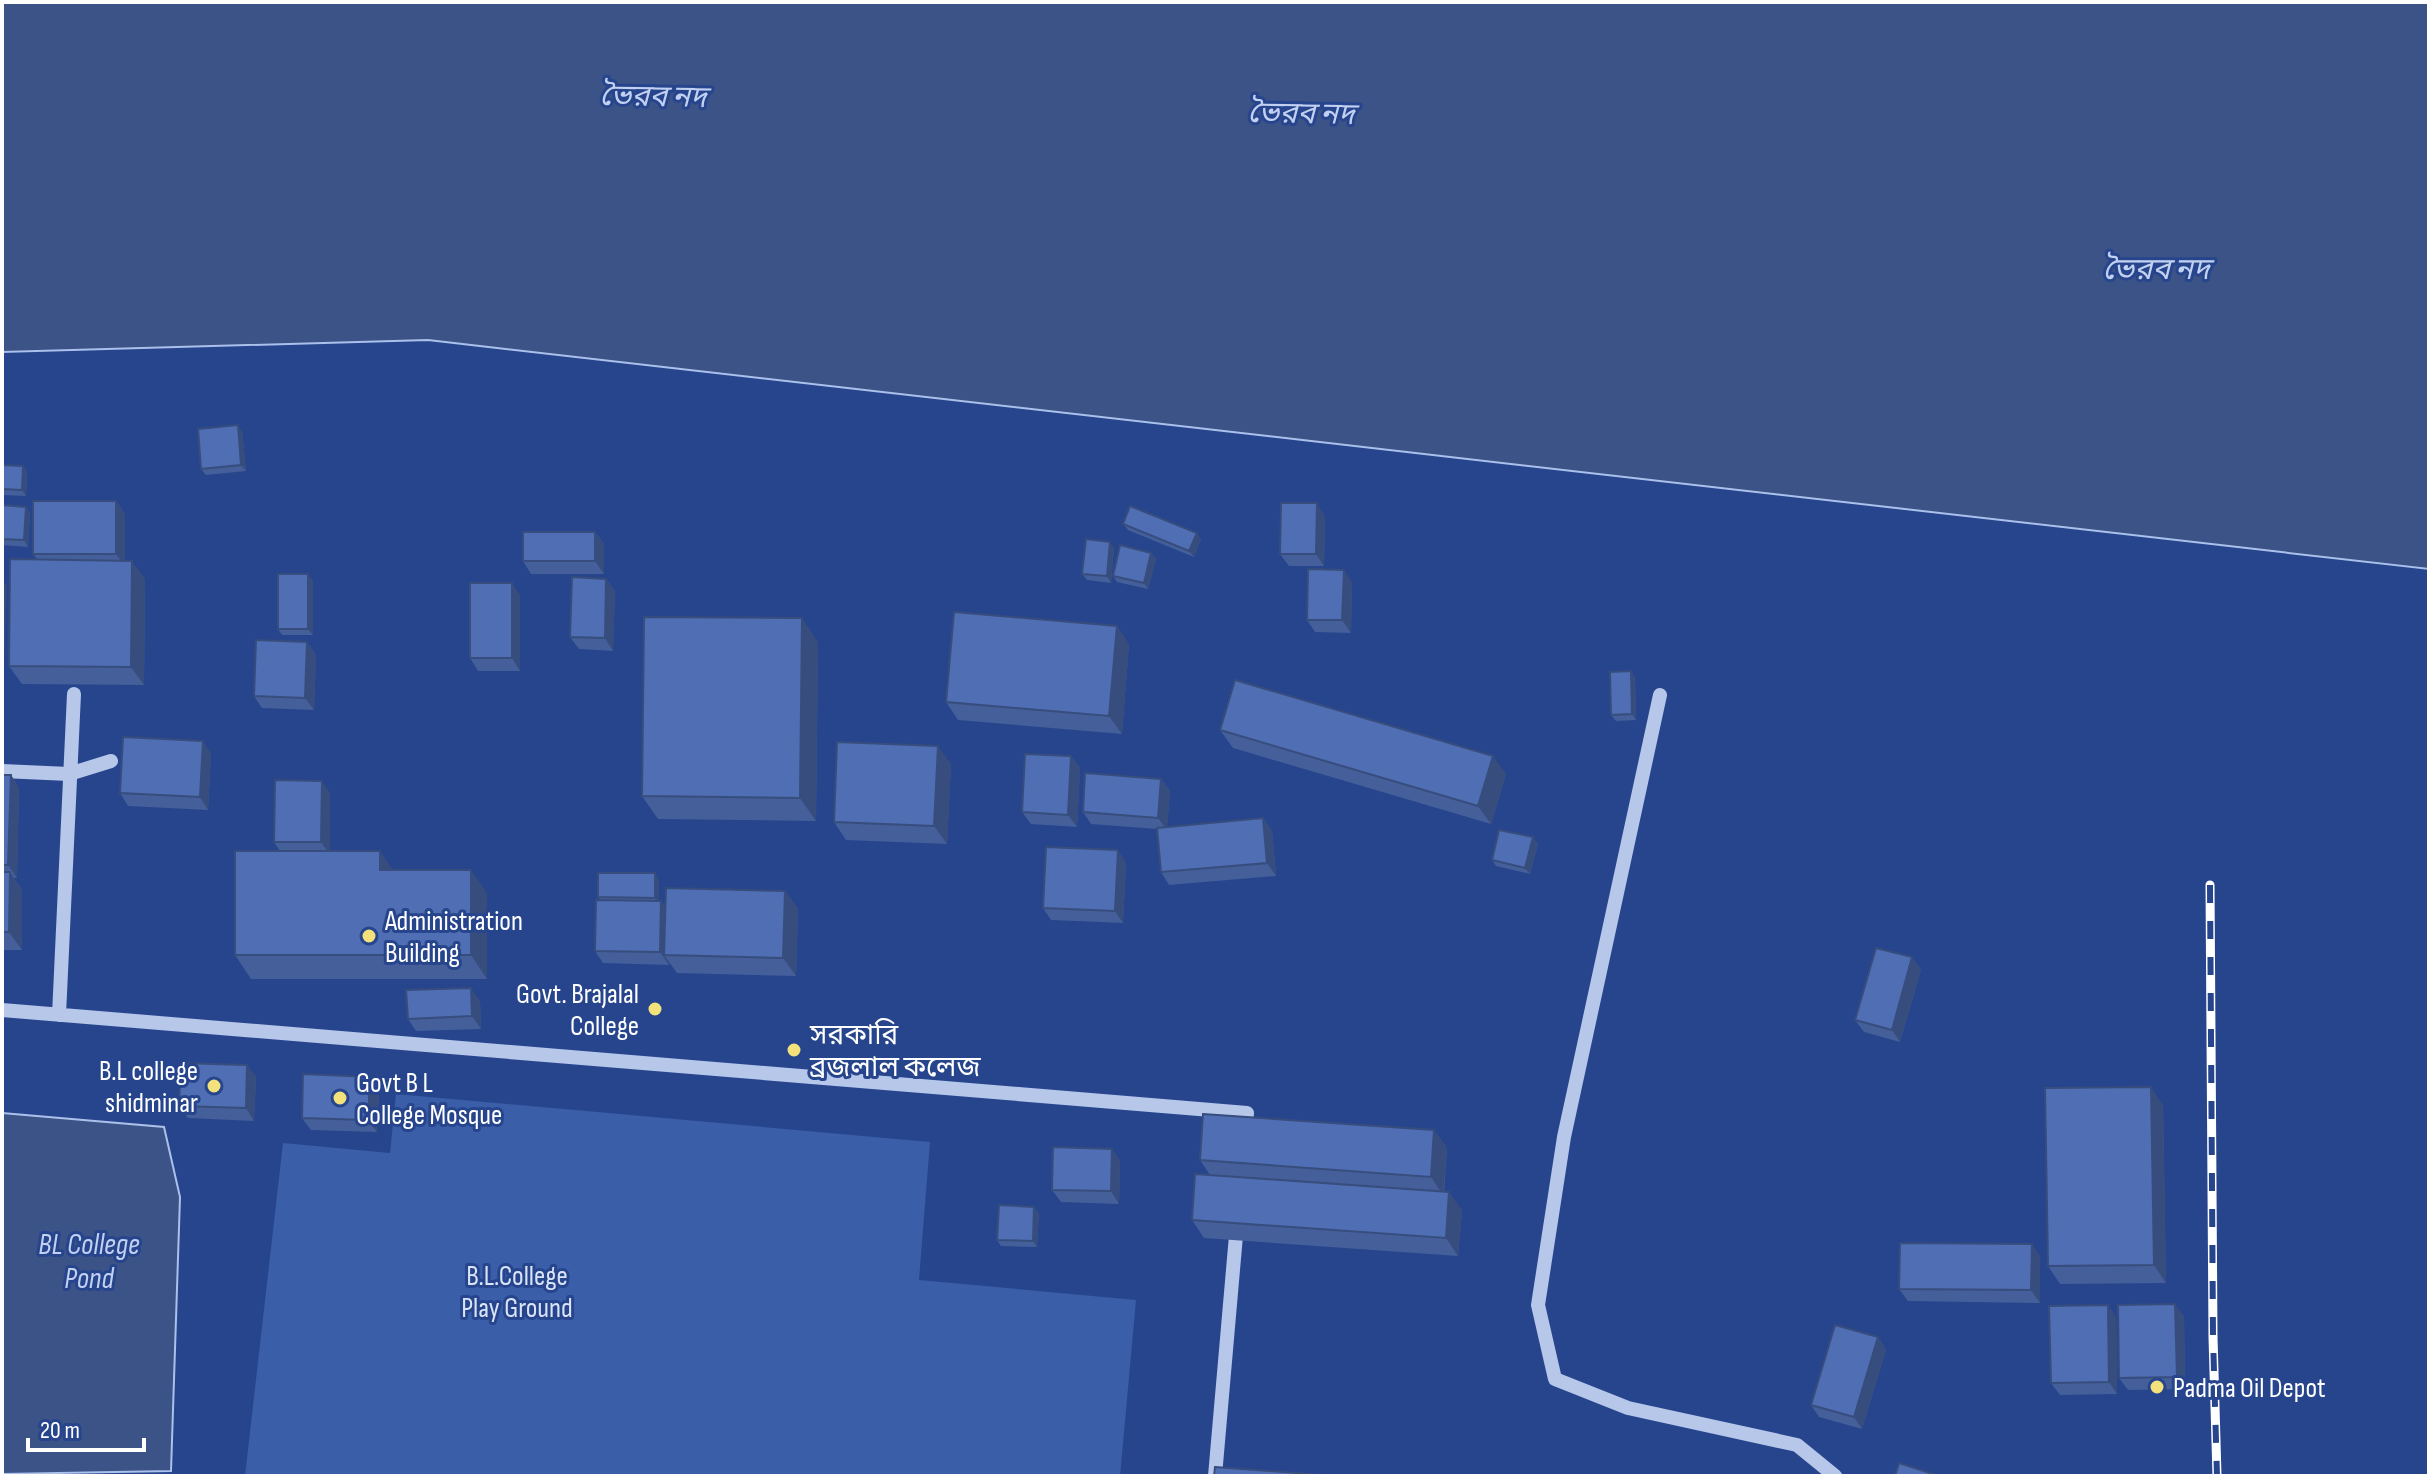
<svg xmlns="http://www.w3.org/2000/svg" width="2431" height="1478" font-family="'Sofia Sans Condensed','Noto Sans Bengali',sans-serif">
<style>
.green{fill:#3b5ea9}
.water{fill:#3c5387;stroke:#abc0eb;stroke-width:2}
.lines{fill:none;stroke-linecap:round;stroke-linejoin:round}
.minor{stroke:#b6c7ea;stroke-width:14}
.rail-casing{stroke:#fff;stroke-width:9}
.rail{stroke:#27458d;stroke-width:6;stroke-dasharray:18;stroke-linecap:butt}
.wall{fill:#445f9a}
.shaded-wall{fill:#374d7d}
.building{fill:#4f6eb3;stroke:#374d7d;stroke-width:2}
.poi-dot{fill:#f3e17b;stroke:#27458d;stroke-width:3}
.labels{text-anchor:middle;stroke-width:6;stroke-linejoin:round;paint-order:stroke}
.poi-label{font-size:28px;fill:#fff;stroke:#27458d;text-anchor:start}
.park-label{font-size:28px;fill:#dae4f8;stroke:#27458d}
.water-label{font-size:30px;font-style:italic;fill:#c2d1f1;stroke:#27458d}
</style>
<rect width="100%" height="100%" fill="#27458d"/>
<path class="green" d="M396 1094 930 1142 919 1280 1136 1300 1120 1476H245L283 1143 390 1153Z"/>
<path class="water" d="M2 2H2429V569L428 340 2 352Z
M2 1113 164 1127 180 1197 171 1471 2 1474Z"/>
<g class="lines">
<path class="minor" d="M1660 695 1564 1137 1538 1305 1555 1379 1628 1408 1797 1445 1835 1476
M2 771 69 774 111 761
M2 1010 1247 1113 1245 1136
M59 1015 74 694
M1215 1476 1237 1224"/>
<defs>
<path id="rail" d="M2210 885 2213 1337 2217 1476"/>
</defs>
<use href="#rail" class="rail-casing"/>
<use href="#rail" class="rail"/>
</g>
<path class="wall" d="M242 431 246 471 206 475 201 469Z
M2 465 23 466 27 472 26 496 2 495Z
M116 501 125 514V561L145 579 144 685 22 684 9 666 38 560 33 554Z
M2 505 26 507 30 513 28 547 2 545Z
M1325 516 1324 566H1289L1280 554Z
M1123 524 1201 539 1194 557 1128 530Z
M595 532 604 544V574H531L523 561Z
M1114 548 1111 583 1087 580 1082 574Z
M1151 553 1156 559 1148 589 1117 582 1113 576Z
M606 579 615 591 613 651 579 649 570 637Z
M313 581V635H282L278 629Z
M1352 582 1351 633 1315 632 1307 620Z
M520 595V671H478L470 658Z
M307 642 316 655 314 710 262 708 254 696Z
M818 642 816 821 658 819 642 796Z
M1129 644 1122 734 958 720 946 702Z
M1631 671 1635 678 1636 720 1616 721 1611 715Z
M1220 730 1506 774 1491 824 1233 748Z
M211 753 208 810 128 806 120 793Z
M1071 756 1080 768 1077 827 1031 824 1022 812Z
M951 764 947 844 846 840 834 822Z
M2 775H11L19 788 17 878H14L22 890V950H2Z
M1161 779 1170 791 1167 827 1263 818 1272 831 1276 876 1169 885 1161 872 1157 829 1091 824 1083 812Z
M330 793V851L393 870 487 893V979H251L235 955 280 851 274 842Z
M1538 844 1530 874 1496 866 1492 860Z
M1126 862 1123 923 1051 920 1043 908Z
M659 880V901H661L666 908 785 891 798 909 796 976 677 973 669 962V965L603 963 595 951 600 900 598 897Z
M1912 957 1921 970 1900 1042 1864 1032 1855 1020Z
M480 1001 481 1029 416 1031 408 1019Z
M247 1065 256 1077 254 1121 188 1118 179 1106Z
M370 1077 379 1089 377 1132 311 1130 302 1118Z
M2163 1105 2166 1283 2060 1284 2048 1266Z
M1434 1130 1447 1148 1444 1192 1462 1210 1458 1256 1204 1238 1192 1220 1210 1175 1200 1160Z
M1112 1149 1120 1161 1119 1204 1061 1202 1052 1190Z
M1039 1213 1037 1247 1001 1246 997 1240Z
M2040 1256V1303L1908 1301 1899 1289Z
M2184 1316 2185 1389 2128 1390 2119 1378Z
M2116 1317 2117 1394 2060 1395 2051 1383Z
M1878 1337 1886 1350 1862 1429 1819 1417 1811 1405Z"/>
<path class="shaded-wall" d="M238 425 242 431 246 471 241 465Z
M23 466 27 472 26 496 22 490Z
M116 501 125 514V566L116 554Z
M1317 503 1325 516 1324 566 1316 554Z
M26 507 30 513 28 547 24 540Z
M595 532 604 544V574L595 561Z
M1197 533 1201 539 1194 557 1189 551Z
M1110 542 1114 548 1111 583 1107 576Z
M1151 553 1156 559 1148 589 1144 583Z
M132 561 145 579 144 685 131 667Z
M1344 570 1352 582 1351 633 1342 620Z
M308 574 313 581V635L308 629Z
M2 579 7 586 2 716Z
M606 579 615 591 613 651 605 638Z
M512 583 520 595V671L512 658Z
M802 618 818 642 816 821 800 798Z
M1117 626 1129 644 1122 734 1109 716Z
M307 642 316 655 314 710 305 698Z
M1631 671 1635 678 1636 720 1632 714Z
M203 741 211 753 208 810 200 797Z
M938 746 951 764 947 844 934 826Z
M1071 756 1080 768 1077 827 1068 815Z
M1493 756 1506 774 1491 824 1478 806Z
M11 775 19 788 17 878 8 865Z
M1161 779 1170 791 1167 830 1158 818Z
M322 781 330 793V855L321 842Z
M1263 818 1272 831 1276 876 1267 863Z
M1533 837 1538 844 1530 874 1525 868Z
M1118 850 1126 862 1123 923 1115 911Z
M380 851 396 874 380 870Z
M471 870 487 893V979L471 955Z
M10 872 22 890V950L9 932Z
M655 873 659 880V904L655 898Z
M785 891 798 909 796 976 783 958Z
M661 901 669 914 664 955 669 962V965L660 952Z
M1912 957 1921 970 1900 1042 1892 1030Z
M471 988 480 1001 481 1029 472 1016Z
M247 1065 256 1077 254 1121 246 1108Z
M370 1077 379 1089 377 1132 368 1120Z
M2151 1087 2163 1105 2166 1283 2154 1265Z
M1434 1130 1447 1148 1443 1195 1431 1177Z
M1112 1149 1120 1161 1119 1204 1111 1191Z
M1449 1192 1462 1210 1458 1256 1446 1238Z
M1034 1207 1039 1213 1037 1247 1033 1241Z
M2032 1244 2040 1256V1303L2031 1290Z
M2175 1304 2184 1316 2185 1389 2177 1377Z
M2108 1305 2116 1317 2117 1394 2109 1382Z
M1878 1337 1886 1350 1862 1429 1854 1417Z"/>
<path class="building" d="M238 425 241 465 201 469 198 429Z
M2 465 23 466 22 490 2 489Z
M33 501H116V554H33Z
M1281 503H1317L1316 554H1280Z
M2 505 26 507 24 540 2 539Z
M1130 506 1197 533 1189 551 1123 524Z
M523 532H595V561H523Z
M1086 539 1110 542 1107 576 1082 574Z
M1120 545 1151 553 1144 583 1113 576Z
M10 559 132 561 131 667 9 666Z
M1308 569 1344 570 1342 620H1307Z
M278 574H308V629H278Z
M572 577 606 579 605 638 570 637Z
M470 583H512V658H470Z
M954 612 1117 626 1109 716 946 702Z
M644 617 802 618 800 798 642 796Z
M256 640 307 642 305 698 254 696Z
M1631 671 1632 714 1611 715 1610 672Z
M1235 680 1493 756 1478 806 1220 730Z
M123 737 203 741 200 797 120 793Z
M837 742 938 746 934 826 834 822Z
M1025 754 1071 756 1068 815 1022 812Z
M1085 773 1161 779 1158 818 1083 812Z
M2 775H11L8 865H2Z
M275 780 322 781 321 842H274Z
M1263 818 1267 863 1161 872 1157 828Z
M1499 830 1533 837 1525 868 1492 860Z
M1046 847 1118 850 1115 911 1043 908Z
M235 851H380V870H471V955H235Z
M2 872H10L9 932H2Z
M598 873H655V898L598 897Z
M666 888 785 891 783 958 664 955Z
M596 900 661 901 660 952 595 951Z
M1876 948 1912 957 1892 1030 1855 1020Z
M471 988 472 1016 408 1019 406 990Z
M181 1063 247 1065 246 1108 179 1106Z
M303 1074 370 1077 368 1120 302 1118Z
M2151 1087 2154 1265 2048 1266 2045 1088Z
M1203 1114 1434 1130 1431 1177 1200 1160Z
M1053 1147 1112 1149 1111 1191 1052 1190Z
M1195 1174 1449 1192 1446 1238 1192 1220Z
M999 1205 1034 1207 1033 1241 997 1240Z
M1900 1243 2032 1244 2031 1290 1899 1289Z
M2175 1304 2177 1377 2119 1378 2118 1305Z
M2108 1305 2109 1382 2051 1383 2049 1306Z
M1835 1325 1878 1337 1854 1417 1811 1405Z
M1899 1463 1939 1476H1895Z
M1215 1467 1336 1476H1214Z"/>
<g class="poi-dot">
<circle cx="369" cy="936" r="8"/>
<circle cx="655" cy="1009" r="8"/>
<circle cx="794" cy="1050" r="8"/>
<circle cx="214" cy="1086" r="8"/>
<circle cx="340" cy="1098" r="8"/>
<circle cx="2157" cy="1387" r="8"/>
</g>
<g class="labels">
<g class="poi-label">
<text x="385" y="930">Administration<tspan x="385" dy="32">Building</tspan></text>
<text x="639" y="1003" text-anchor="end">Govt. Brajalal<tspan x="639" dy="32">College</tspan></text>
<text x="810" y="1044">সরকারি<tspan x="810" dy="32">ব্রজলাল কলেজ</tspan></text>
<text x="198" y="1080" text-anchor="end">B.L college<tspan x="198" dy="32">shidminar</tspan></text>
<text x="356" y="1092">Govt B L<tspan x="356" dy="32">College Mosque</tspan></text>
<text x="2173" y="1397">Padma Oil Depot</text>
</g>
<g class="park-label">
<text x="517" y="1285">B.L.College<tspan x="517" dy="32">Play Ground</tspan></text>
</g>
<g class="water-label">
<text transform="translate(653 96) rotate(1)" y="10">ভৈরব নদ</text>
<text transform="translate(1301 113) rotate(1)" y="10">ভৈরব নদ</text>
<text x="2156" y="279">ভৈরব নদ</text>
<text x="89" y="1254">BL College<tspan x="89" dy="34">Pond</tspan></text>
</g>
</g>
<rect width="2431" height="1478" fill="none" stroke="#ffffff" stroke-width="8"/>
<path d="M28 1438v12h116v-12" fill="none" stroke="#ffffff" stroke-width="4"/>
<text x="40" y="1438" font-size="24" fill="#ffffff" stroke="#27458d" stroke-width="6" paint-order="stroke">20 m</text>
</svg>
